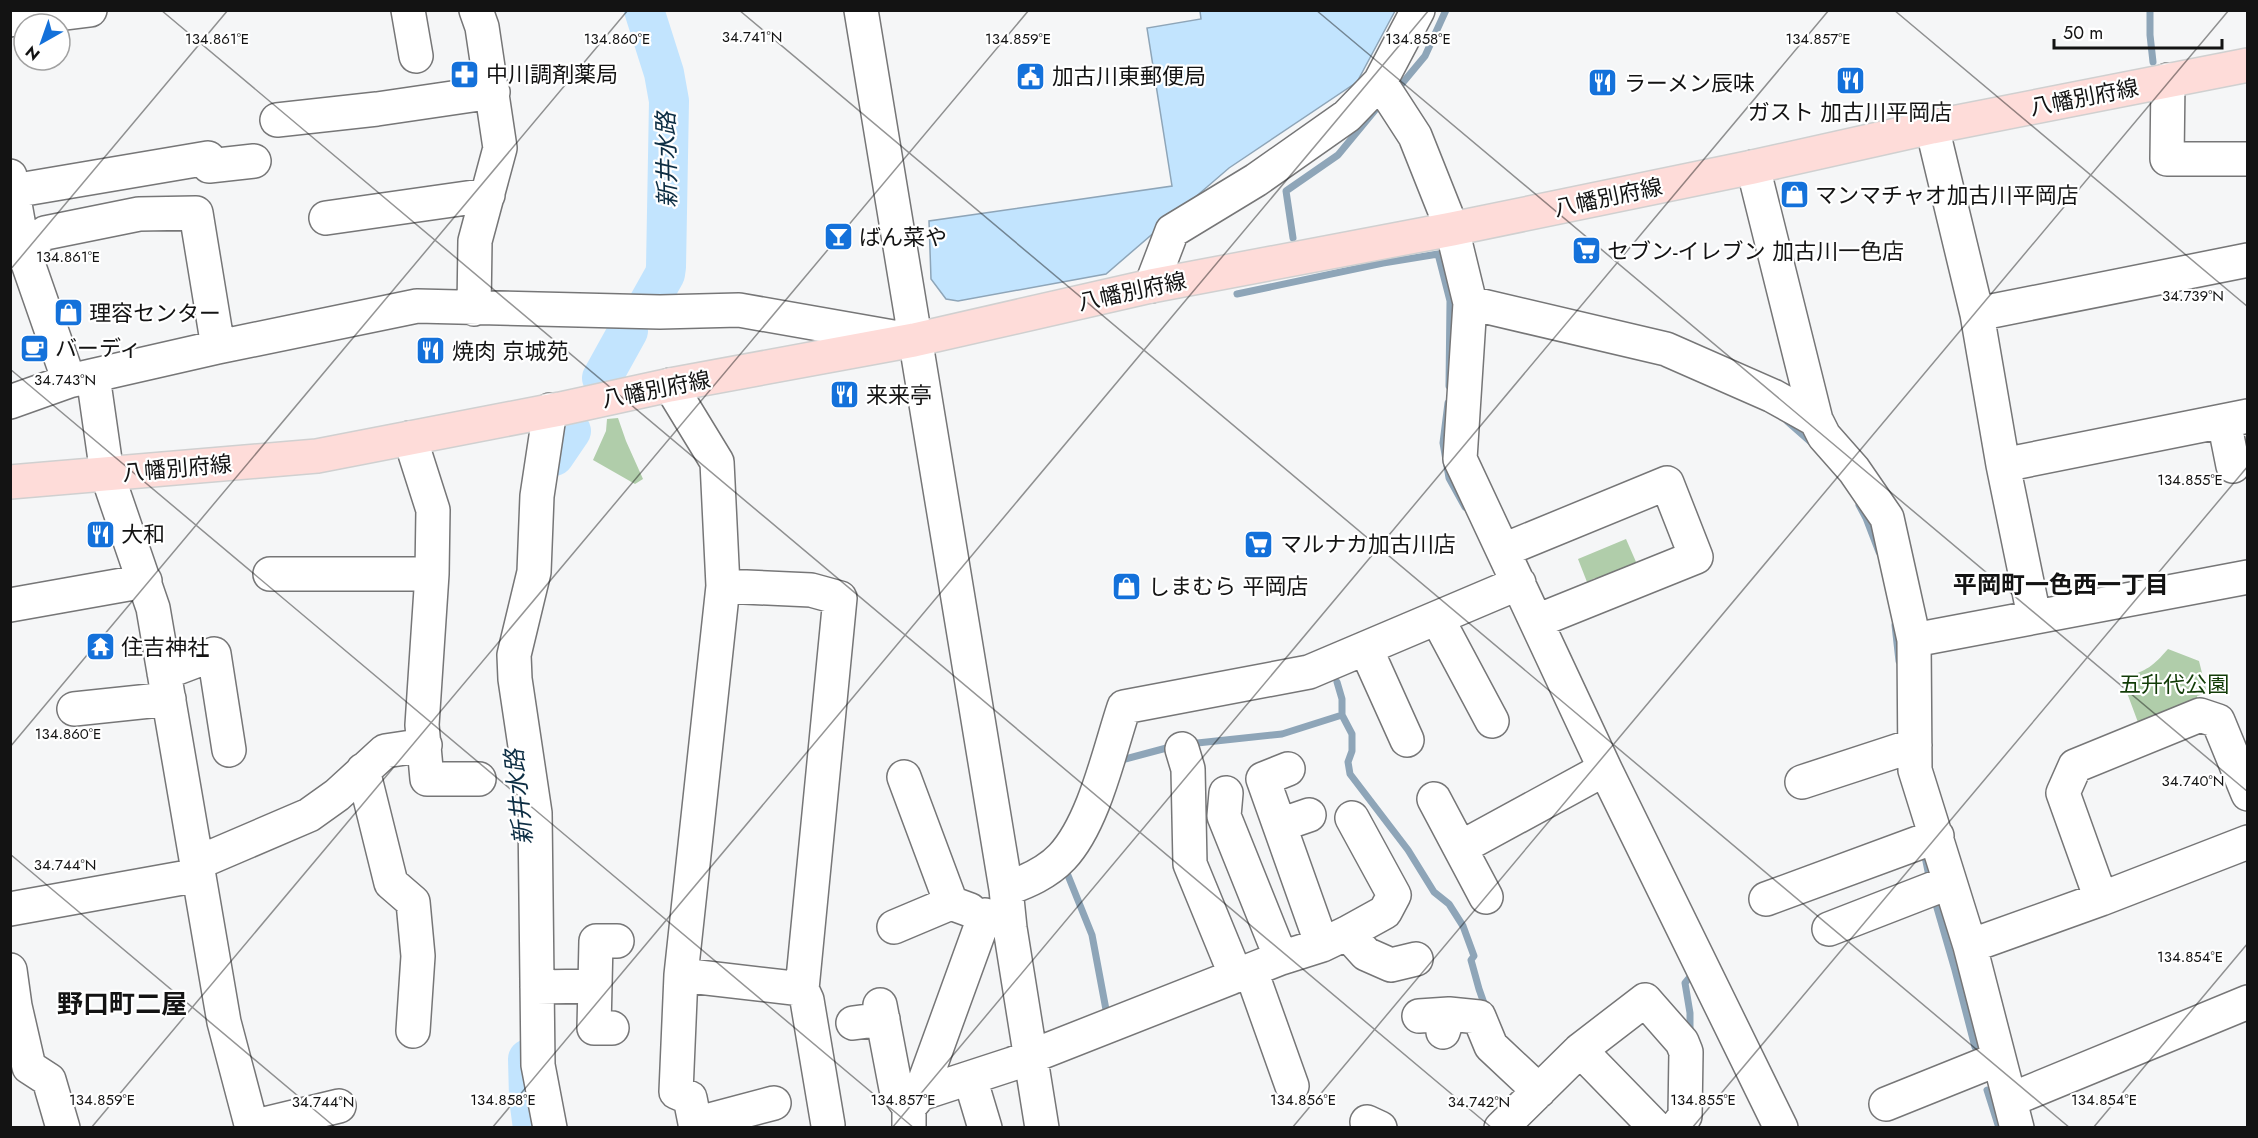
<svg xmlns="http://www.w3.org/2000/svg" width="2258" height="1138" font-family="Jost,'Noto Sans JP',sans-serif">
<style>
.green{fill:#b0cdaa}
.water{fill:#c2e4fe;stroke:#8ea5b8;stroke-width:1.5}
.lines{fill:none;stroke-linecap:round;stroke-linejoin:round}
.stream{stroke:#8ea5b8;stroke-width:7}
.river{stroke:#c2e4fe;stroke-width:40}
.minor-casing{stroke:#767677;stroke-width:36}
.major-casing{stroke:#d0d0d0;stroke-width:36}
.minor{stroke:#fff;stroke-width:33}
.major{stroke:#fedcd9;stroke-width:33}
.ticks{fill:none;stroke:#131313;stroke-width:1.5;stroke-opacity:0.45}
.labels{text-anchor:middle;stroke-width:4.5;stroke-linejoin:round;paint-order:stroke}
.poi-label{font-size:22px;fill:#131313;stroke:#fff;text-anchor:start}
.street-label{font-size:22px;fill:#131313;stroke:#fff}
.park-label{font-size:22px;fill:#123c07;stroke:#fff}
.water-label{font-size:24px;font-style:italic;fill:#0d2e44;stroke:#fff}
.neighbourhood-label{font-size:24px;font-weight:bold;fill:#131313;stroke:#fff}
.quarter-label{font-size:26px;font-weight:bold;fill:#131313;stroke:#fff}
.ticks-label{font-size:15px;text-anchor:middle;fill:#131313;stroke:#fff;stroke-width:4.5;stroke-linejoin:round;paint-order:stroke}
</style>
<rect width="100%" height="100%" fill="#f5f6f7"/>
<path class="green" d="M618 418 626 441 643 479 635 484 593 460 606 431 607 419Z
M1626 539 1640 571 1599 587 1595 578 1587 582 1578 559Z
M2168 649 2199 661 2207 693 2197 696 2198 703 2139 725 2123 682 2125 677C2147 671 2153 666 2168 649Z"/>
<path class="water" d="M1200 11H1395L1357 82 1229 168 1106 274 958 301 946 299 931 279 929 221 1172 186 1147 28 1201 19Z"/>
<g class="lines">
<path class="stream" d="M2150 10V35L2153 62
M1400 86 1425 56 1446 10
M1293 238 1286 191 1338 155 1376 109
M1237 294 1383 263 1438 254 1450 301 1449 386
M1448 403 1443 443 1449 478 1465 507
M1787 421 1812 443
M1859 505 1866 518 1879 552
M1895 625 1899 661
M1337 682 1342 699V715L1352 734V751L1348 762 1350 774 1408 850 1434 892 1449 904 1463 926 1474 956 1471 960 1479 989 1486 1009
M1188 744 1282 734 1342 715
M1118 761 1174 746
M1924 852 1929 876
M1065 868 1092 935 1107 1015
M1935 901 1955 970 1975 1047
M1690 1034V1013L1685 983 1695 971
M1987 1090 1999 1128"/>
<path class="river" d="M644 10 664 73 669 101 666 267 665 274 646 308
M602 378 628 331
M554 456 571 431
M528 1059 529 1098 533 1128"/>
<defs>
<path id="minor" d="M408 10 416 56
M861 10 1006 889 1010 928 1042 1128
M10 20 90 10
M2168 80 2167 159H2248
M1380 82 1415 136 1452 229 1470 303 1460 459 1605 769 1781 1128
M277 120 377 109 493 92
M1932 127 1977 314 2003 465 2034 616
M1753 167 1816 420 1824 436 1854 470 1887 518 1914 640 1915 770 1970 946 2017 1128
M10 176 23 249 69 381
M13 191 208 158 209 166 254 161
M326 218 488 195
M10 253 23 249 45 233 139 214 196 213 218 347
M1151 286 1172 231 1256 180 1347 116 1380 82 1418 10
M1470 303 1666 349 1773 396 1816 420
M474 309 475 241 500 148 482 27 476 10
M1977 314 2248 260
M93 376 107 474 153 608 224 1022 252 1128
M670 385 717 462 723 586 681 975 676 1092 690 1098 696 1128
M10 402 69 381 218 347 417 306 660 312 739 310 910 340
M2224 421 2233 466
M410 438 433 510 432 574 422 725 427 779H479
M2003 465 2248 416
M1504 550 1667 483 1696 557 1537 621
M270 574H432
M723 586 811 590 840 598 802 989 807 1000 828 1125
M10 605 145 581
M1437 618 1492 721
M1914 640 2248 577
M1366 649 1407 740
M164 673 214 654 229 750
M74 709 169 699
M1182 749 1188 769 1190 864 1236 976
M1288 769 1263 779 1322 945
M363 770 391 883 413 902 418 956 413 1031
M904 777 951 903
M1802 782 1915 745
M1226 793 1224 816 1281 958
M1434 799 1460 848 1605 769
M1280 825 1309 815
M1460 848 1486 897
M197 863 309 815 337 795 385 751 425 745
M1006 889C1026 882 1047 873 1062 857 1094 823 1109 752 1124 707L1309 672 1519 583
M1766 899 1937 836
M2101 899 2063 793 2075 766 2200 715 2218 721 2248 794
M10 909 199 875
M894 927 951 903 970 910
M1829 929 1950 882
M1347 933 1366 954 1391 965 1416 959
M1970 946 2101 899 2248 842
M10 970 15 1006 29 1067 49 1080 63 1128
M1251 971 1292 1086
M681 975 802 989
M537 987 595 986
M880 1005 896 1089 909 1107V1128
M1419 1016 1449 1014
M853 1023 883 1019
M612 1028H594L596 941H617
M1443 1032 1449 1014 1479 1017 1491 1046 1539 1091
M1580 1050 1656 1128
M970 1078 985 1128
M920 1094 985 915
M2010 1100 2248 1002
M1886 1104 1998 1059
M909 1107 920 1094 1012 1064 1281 958 1322 945 1347 933 1385 912 1394 895 1352 818
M1367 1122 1380 1128
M695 1124 774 1103
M252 1127 339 1106
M550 1128 538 1065 535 813 515 679 514 655 534 572 537 496 550 410
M1501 1128 1580 1050 1645 1000 1682 1042 1686 1052 1685 1116 1676 1128"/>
<path id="major" d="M10 482 317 456 560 409 670 385 914 340 1151 286 1452 229 1753 167 1932 127 2248 65"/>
</defs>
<use href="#minor" class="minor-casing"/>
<use href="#major" class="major-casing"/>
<use href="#minor" class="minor"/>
<use href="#major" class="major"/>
</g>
<path class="ticks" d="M161 10 1492 1128M739 10 2070 1128M1316 10 2248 792M1894 10 2248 307M10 270 228 10M10 369 914 1128M10 747 628 10M10 854 336 1128M91 1128 1029 10M492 1128 1429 10M892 1128 1829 10M1292 1128 2229 10M1692 1128 2248 466M2093 1128 2248 943"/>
<defs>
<symbol id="pharmacy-square" viewBox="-11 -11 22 22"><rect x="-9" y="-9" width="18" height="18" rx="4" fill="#1471da" stroke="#fff"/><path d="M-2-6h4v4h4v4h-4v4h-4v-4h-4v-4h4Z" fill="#fff"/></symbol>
<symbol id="civic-square" viewBox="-11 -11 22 22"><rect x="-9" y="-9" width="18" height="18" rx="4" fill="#1471da" stroke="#fff"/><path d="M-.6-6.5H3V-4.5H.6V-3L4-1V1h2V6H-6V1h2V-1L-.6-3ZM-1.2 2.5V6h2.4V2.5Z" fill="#fff"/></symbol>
<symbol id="restaurant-square" viewBox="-11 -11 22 22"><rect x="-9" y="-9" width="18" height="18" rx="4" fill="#1471da" stroke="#fff"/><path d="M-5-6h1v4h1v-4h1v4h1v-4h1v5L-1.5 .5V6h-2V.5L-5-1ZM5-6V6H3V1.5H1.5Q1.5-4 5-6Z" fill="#fff"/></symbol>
<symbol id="shop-square" viewBox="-11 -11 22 22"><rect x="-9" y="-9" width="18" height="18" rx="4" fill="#1471da" stroke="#fff"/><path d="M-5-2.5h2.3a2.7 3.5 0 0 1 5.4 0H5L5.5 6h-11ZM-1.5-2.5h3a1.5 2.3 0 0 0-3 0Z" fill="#fff"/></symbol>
<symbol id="bar-square" viewBox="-11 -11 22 22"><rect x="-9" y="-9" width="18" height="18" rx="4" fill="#1471da" stroke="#fff"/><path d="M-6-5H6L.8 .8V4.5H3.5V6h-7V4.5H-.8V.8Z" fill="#fff"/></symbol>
<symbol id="supermarket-square" viewBox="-11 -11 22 22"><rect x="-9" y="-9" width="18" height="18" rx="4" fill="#1471da" stroke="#fff"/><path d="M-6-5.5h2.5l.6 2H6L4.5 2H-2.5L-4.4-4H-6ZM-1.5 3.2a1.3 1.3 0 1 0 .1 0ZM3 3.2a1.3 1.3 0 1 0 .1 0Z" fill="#fff"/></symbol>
<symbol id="cafe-square" viewBox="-11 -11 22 22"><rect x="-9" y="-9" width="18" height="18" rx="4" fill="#1471da" stroke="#fff"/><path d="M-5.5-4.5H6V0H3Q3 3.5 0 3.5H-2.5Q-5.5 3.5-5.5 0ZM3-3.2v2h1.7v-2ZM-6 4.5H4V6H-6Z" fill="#fff"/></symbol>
<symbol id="temple-square" viewBox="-11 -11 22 22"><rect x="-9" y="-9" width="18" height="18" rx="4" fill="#1471da" stroke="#fff"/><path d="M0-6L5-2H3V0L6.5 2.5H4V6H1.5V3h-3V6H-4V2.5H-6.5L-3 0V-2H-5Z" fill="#fff"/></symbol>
</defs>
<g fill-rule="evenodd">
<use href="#pharmacy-square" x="448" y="58" width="33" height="33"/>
<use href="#civic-square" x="1014" y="60" width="33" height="33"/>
<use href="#restaurant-square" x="1834" y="64" width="33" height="33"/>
<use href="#restaurant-square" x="1586" y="66" width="33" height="33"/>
<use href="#shop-square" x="1778" y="178" width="33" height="33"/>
<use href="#bar-square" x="822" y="220" width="33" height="33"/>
<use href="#supermarket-square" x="1570" y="234" width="33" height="33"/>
<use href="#shop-square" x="52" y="296" width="33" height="33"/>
<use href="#cafe-square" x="18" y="332" width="33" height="33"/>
<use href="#restaurant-square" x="414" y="334" width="33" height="33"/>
<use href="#restaurant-square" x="828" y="378" width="33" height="33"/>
<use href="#restaurant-square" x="84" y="518" width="33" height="33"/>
<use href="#supermarket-square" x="1242" y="528" width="33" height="33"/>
<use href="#shop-square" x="1110" y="570" width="33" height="33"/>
<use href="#temple-square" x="84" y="630" width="33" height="33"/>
</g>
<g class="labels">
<g class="poi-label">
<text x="486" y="82">中川調剤薬局</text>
<text x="1052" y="84">加古川東郵便局</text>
<text x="1624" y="91">ラーメン辰味</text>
<text x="1850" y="120" text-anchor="middle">ガスト 加古川平岡店</text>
<text x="1815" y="203">マンマチャオ加古川平岡店</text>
<text x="859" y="245">ばん菜や</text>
<text x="1607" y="259">セブン-イレブン 加古川一色店</text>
<text x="89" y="321">理容センター</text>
<text x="55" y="356">バーディ</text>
<text x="452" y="359">焼肉 京城苑</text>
<text x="866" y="403">来来亭</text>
<text x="121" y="542">大和</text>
<text x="1280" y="552">マルナカ加古川店</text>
<text x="1148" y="594">しまむら 平岡店</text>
<text x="121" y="655">住吉神社</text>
</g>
<g class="street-label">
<text transform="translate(2084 97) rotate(-11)" y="8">八幡別府線</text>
<text transform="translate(1608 197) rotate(-12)" y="8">八幡別府線</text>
<text transform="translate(1132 291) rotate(-12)" y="8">八幡別府線</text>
<text transform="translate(656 389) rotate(-11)" y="8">八幡別府線</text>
<text transform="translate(177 468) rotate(-5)" y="8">八幡別府線</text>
</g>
<g class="park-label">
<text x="2174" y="692">五升代公園</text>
</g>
<g class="water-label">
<text transform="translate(667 160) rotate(-91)" y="8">新井水路</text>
<text transform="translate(519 797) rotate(-96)" y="8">新井水路</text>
</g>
<g class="neighbourhood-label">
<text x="2061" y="593">平岡町一色西一丁目</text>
</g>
<g class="quarter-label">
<text x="122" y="1013">野口町二屋</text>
</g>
</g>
<g class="ticks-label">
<text x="752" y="42">34.741°N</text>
<text x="217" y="44">134.861°E</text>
<text x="617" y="44">134.860°E</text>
<text x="1018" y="44">134.859°E</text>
<text x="1418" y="44">134.858°E</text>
<text x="1818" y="44">134.857°E</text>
<text x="68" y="262">134.861°E</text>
<text x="2193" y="301">34.739°N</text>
<text x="65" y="385">34.743°N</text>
<text x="2190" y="485">134.855°E</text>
<text x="68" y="739">134.860°E</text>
<text x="2193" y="786">34.740°N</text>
<text x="65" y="870">34.744°N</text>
<text x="2190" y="962">134.854°E</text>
<text x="102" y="1105">134.859°E</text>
<text x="503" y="1105">134.858°E</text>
<text x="903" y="1105">134.857°E</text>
<text x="1303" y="1105">134.856°E</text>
<text x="1703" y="1105">134.855°E</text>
<text x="2104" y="1105">134.854°E</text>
<text x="323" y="1107">34.744°N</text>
<text x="1479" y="1107">34.742°N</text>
</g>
<rect width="2258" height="1138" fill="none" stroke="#131313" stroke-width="24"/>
<g transform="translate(42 42) rotate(220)"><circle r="28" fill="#ffffff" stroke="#a1a1a1" stroke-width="1.5"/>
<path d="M0-4.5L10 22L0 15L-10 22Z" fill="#1471da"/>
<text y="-9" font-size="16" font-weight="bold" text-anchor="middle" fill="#131313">N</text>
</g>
<path d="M2054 39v9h168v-9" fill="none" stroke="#131313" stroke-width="3"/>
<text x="2063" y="39" font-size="18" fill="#131313" stroke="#ffffff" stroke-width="4.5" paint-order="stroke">50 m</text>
</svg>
